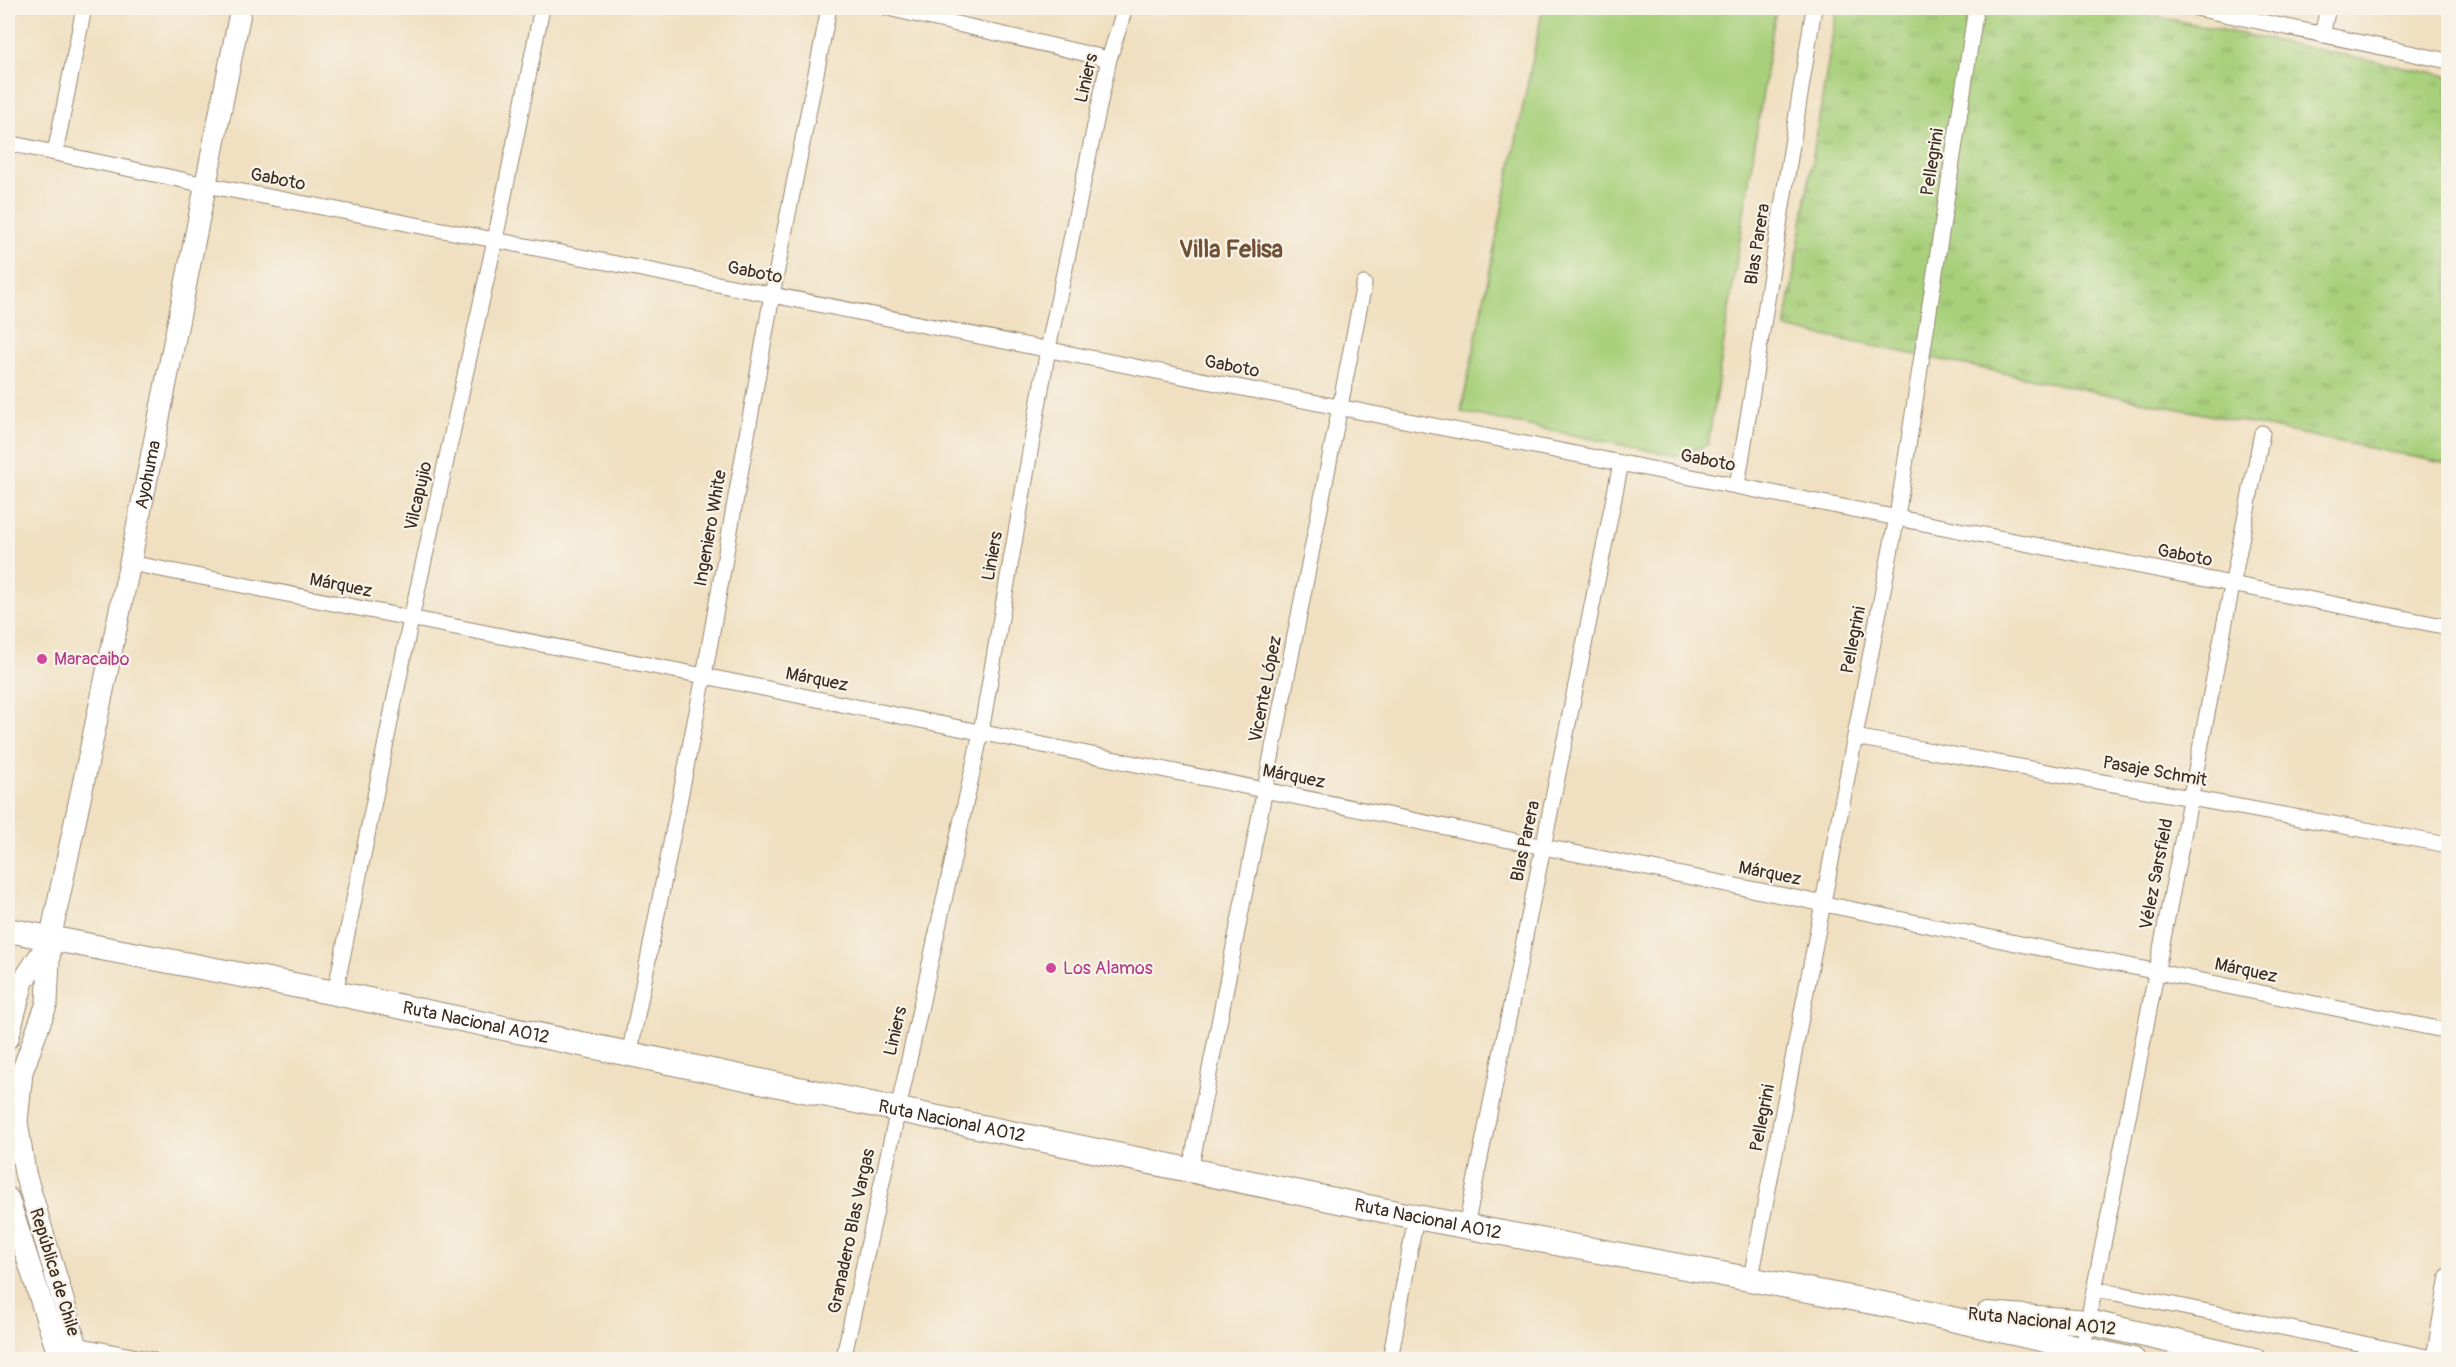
<svg xmlns="http://www.w3.org/2000/svg" width="2456" height="1367" font-family="Pangolin,sans-serif">
<style>
.grass{fill:url(#grass-tufts);stroke:#727d4d;stroke-width:1.5}
.pitch{fill:#a8d07c;stroke:#727d4d;stroke-width:1.5}
.lines{fill:none;stroke-linecap:round;stroke-linejoin:round}
.street-casing{stroke:#968570;stroke-width:17}
.secondary-casing{stroke:#968570;stroke-width:23}
.primary-casing{stroke:#968570;stroke-width:26}
.street{stroke:#fff;stroke-width:15}
.secondary{stroke:#fff;stroke-width:21}
.primary{stroke:#fff;stroke-width:24}
.hotel-dot{fill:#d1479c;stroke:#f7f3e8;stroke-width:2}
.labels{text-anchor:middle;stroke-width:4.5;stroke-linejoin:round;paint-order:stroke}
.street-label{font-size:18px;fill:#3b2a1e;stroke:#f7f3e8}
.hotel-label{font-size:18px;fill:#b23c85;stroke:#f7f3e8;text-anchor:start}
.district-label{font-size:24px;font-weight:bold;fill:#705135;stroke:#f7f3e8}
</style>
<defs>
<pattern id="grass-tufts" width="24" height="20" patternUnits="userSpaceOnUse" patternTransform="scale(1.5)"><rect width="24" height="20" fill="#a8d07c"/><path d="M3 7l-1-3M5 7V3M7 7l1-3M15 17l-1-3M17 17v-4M19 17l1-3" fill="none" stroke="#8aa965"/></pattern>
</defs>
<rect width="100%" height="100%" fill="#f7f3e8"/>
<filter id="ink" filterUnits="userSpaceOnUse"><feTurbulence type="fractalNoise" baseFrequency=".0167" numOctaves="2"/><feDisplacementMap in="SourceGraphic" scale="12" xChannelSelector="R" yChannelSelector="G"/><feConvolveMatrix kernelMatrix="1 2 1 2 8 2 1 2 1" color-interpolation-filters="sRGB"/></filter>
<filter id="wash" filterUnits="userSpaceOnUse"><feTurbulence type="fractalNoise" baseFrequency=".008" numOctaves="4" result="noise"/><feDisplacementMap in="SourceGraphic" scale="24" xChannelSelector="R" yChannelSelector="G"/><feGaussianBlur stdDeviation="1.35" result="paint"/><feColorMatrix in="noise" values="0 0 0 0 0 0 0 0 0 0 0 0 0 0 0 0 0 1.4 0 .05"/><feComposite in="paint" operator="in"/></filter>
<g filter="url(#wash)">
<rect width="100%" height="100%" fill="#f0e0c1"/>
<path class="grass" d="M1837 8H2114L2448 76V464L1785 328Z"/>
<path class="pitch" d="M1543 8H1776L1708 444 1681 457 1461 412Z"/>
</g>
<g filter="url(#ink)">
<g class="lines">
<defs>
<path id="street" d="M888 8 1109 59
M2196 8 2448 61
M2322 35 2328 8
M8 143 206 185 495 240 2448 627
M55 153 84 8
M1737 486 1814 8
M130 563 704 676 2448 1031
M1855 737 2448 845
M335 993 411 619 495 240 542 8
M629 1056 704 676 772 295 829 8
M1190 1171 1364 284
M1466 1227 1621 463
M1751 1278 1897 517 1976 8
M2095 1289 2442 1360
M69 1350 77 1345 152 1360
M2081 1357 2262 433
M2434 1358 2448 1276
M843 1360 981 732 1048 349 1109 59 1125 8
M1390 1360 1416 1217"/>
<g id="secondary">
<path d="M8 1038 23 981 50 940"/>
<path d="M8 1198 60 1360"/>
<path id="s1" d="M81 1360 25 1173 17 1122 22 1072 47 1003 50 940 130 563 241 8"/>
</g>
<g id="primary">
<path id="s2" d="M8 930 335 993 1416 1217 1899 1307 2133 1360"/>
<path d="M1988 1314 2088 1322 2254 1360"/>
</g>
</defs>
<use href="#street" class="street-casing"/>
<use href="#secondary" class="secondary-casing"/>
<use href="#primary" class="primary-casing"/>
<use href="#street" class="street"/>
<use href="#secondary" class="secondary"/>
<use href="#primary" class="primary"/>
</g>
</g>
<g class="hotel-dot">
<circle cx="42" cy="659" r="6"/>
<circle cx="1051" cy="968" r="6"/>
</g>
<g class="labels">
<g class="street-label">
<text transform="translate(1086 78) rotate(-77)" y="6">Liniers</text>
<text transform="translate(1932 162) rotate(-81)" y="6">Pellegrini</text>
<text transform="translate(278 179) rotate(11)" y="6">Gaboto</text>
<text transform="translate(1757 244) rotate(-81)" y="6">Blas Parera</text>
<text transform="translate(755 272) rotate(11)" y="6">Gaboto</text>
<text transform="translate(1232 366) rotate(11)" y="6">Gaboto</text>
<text transform="translate(1708 460) rotate(11)" y="6">Gaboto</text>
<text dy="6" stroke="none"><textPath href="#s1" startOffset="909">Ayohuma</textPath></text>
<text transform="translate(418 496) rotate(-77)" y="6">Vilcapujio</text>
<text transform="translate(710 528) rotate(-80)" y="6">Ingeniero White</text>
<text transform="translate(2185 555) rotate(11)" y="6">Gaboto</text>
<text transform="translate(992 556) rotate(-80)" y="6">Liniers</text>
<text transform="translate(341 585) rotate(11)" y="6">Márquez</text>
<text transform="translate(1853 640) rotate(-79)" y="6">Pellegrini</text>
<text transform="translate(817 679) rotate(11)" y="6">Márquez</text>
<text transform="translate(1265 689) rotate(-79)" y="6">Vicente López</text>
<text transform="translate(2155 771) rotate(10)" y="6">Pasaje Schmit</text>
<text transform="translate(1294 776) rotate(11)" y="6">Márquez</text>
<text transform="translate(1525 841) rotate(-78)" y="6">Blas Parera</text>
<text transform="translate(1770 873) rotate(11)" y="6">Márquez</text>
<text transform="translate(2156 874) rotate(-79)" y="6">Vélez Sarsfield</text>
<text transform="translate(2246 970) rotate(12)" y="6">Márquez</text>
<text dy="6" stroke="none"><textPath href="#s2" startOffset="477">Ruta Nacional A012</textPath></text>
<text transform="translate(895 1031) rotate(-77)" y="6">Liniers</text>
<text transform="translate(1762 1118) rotate(-79)" y="6">Pellegrini</text>
<text dy="6" stroke="none"><textPath href="#s2" startOffset="963">Ruta Nacional A012</textPath></text>
<text dy="6" stroke="none"><textPath href="#s2" startOffset="1449">Ruta Nacional A012</textPath></text>
<text transform="translate(851 1231) rotate(-78)" y="6">Granadero Blas Vargas</text>
<text transform="translate(55 1272) rotate(73)" y="6">República de Chile</text>
<text transform="translate(2042 1321) rotate(6)" y="6">Ruta Nacional A012</text>
</g>
<g class="hotel-label">
<text x="54" y="665">Maracaibo</text>
<text x="1063" y="974">Los Alamos</text>
</g>
<g class="district-label">
<text x="1231" y="257">Villa Felisa</text>
</g>
</g>
<rect width="2456" height="1367" fill="none" stroke="#f7f3e8" stroke-width="30"/>
</svg>
